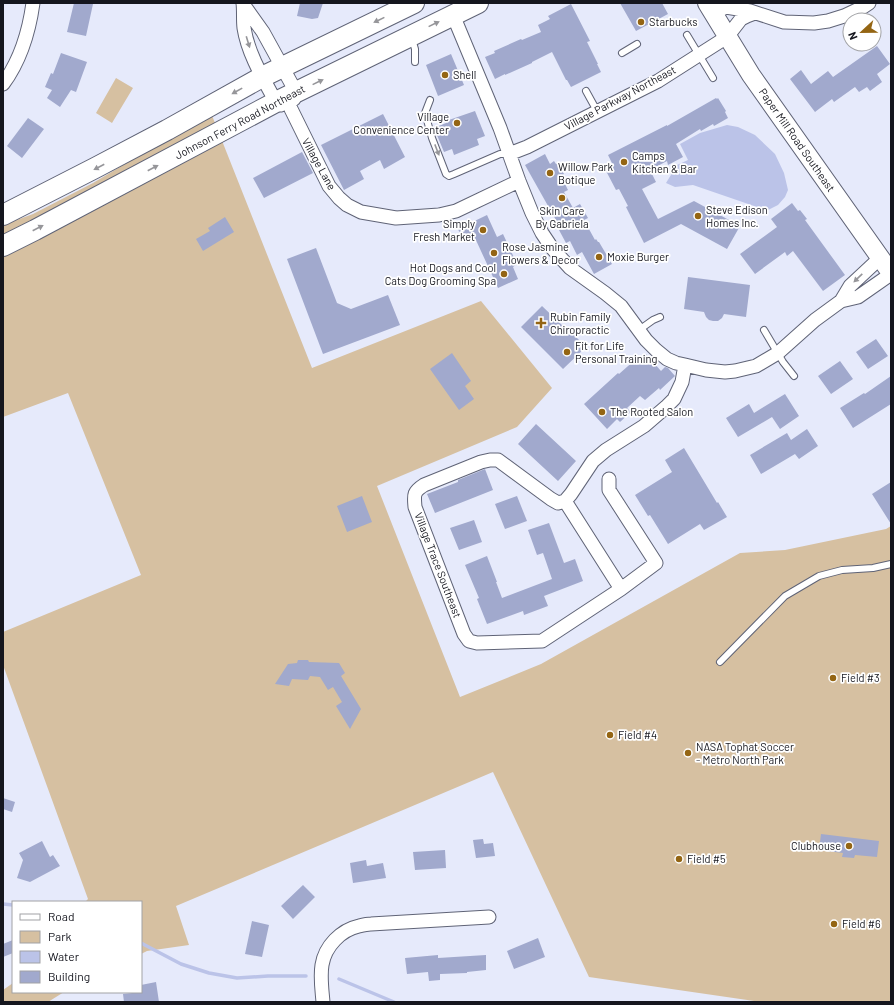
<svg xmlns="http://www.w3.org/2000/svg" width="894" height="1005" font-family="Barlow,sans-serif">
<style>
.green{fill:#d6c0a1}
.water{fill:#bbc3e8}
.lines{fill:none;stroke-linecap:round;stroke-linejoin:round}
.stream{stroke:#bbc3e8;stroke-width:3.5}
.building{fill:#a1a9cd}
.lane-casing{stroke:#5f6376;stroke-width:8}
.street-casing{stroke:#5f6376;stroke-width:15}
.secondary-casing{stroke:#5f6376;stroke-width:20}
.primary-casing{stroke:#5f6376;stroke-width:22}
.lane{stroke:#fff;stroke-width:6}
.street{stroke:#fff;stroke-width:13}
.secondary{stroke:#fff;stroke-width:18}
.primary{stroke:#fff;stroke-width:20}
.oneway{fill:#96969a}
.poi-dot{fill:#946513;stroke:#fff;stroke-width:1.5}
.labels{text-anchor:middle;stroke-width:3.5;stroke-linejoin:round;paint-order:stroke}
.poi-label{font-size:11px;fill:#15161e;stroke:#fff;text-anchor:start}
.street-label{font-size:11px;fill:#15161e;stroke:#fff}
</style>
<rect width="100%" height="100%" fill="#e6eafb"/>
<path class="green" d="M116 78 133 88 112 123 96 113Z
M211 113 312 368 481 301 552 388 517 427 377 486 460 697 541 664 740 553 785 550 886 529 891 526V1002H761L589 977 493 772 176 906 189 945 147 951 141 954V902H85L88 899 3 665V632L141 575 68 393 3 417V225L33 214 93 183Z
M13 983V992H64L48 1002H3V990Z"/>
<path class="water" d="M727 125 738 127 755 135 775 154 784 173 788 190 785 197 778 205 768 210 757 207 693 185 675 187 666 183 677 165 688 160 680 144 700 133Z"/>
<g class="lines">
<path class="stream" d="M3 904 13 905
M141 943 181 964 209 973 237 978 268 976H306
M339 979 394 1002"/>
</g>
<path class="building" d="M74 3H87L93 4 86 36 67 32Z
M300 3H323L318 18 312 19 297 16Z
M620 3H662L668 14 636 31Z
M571 4 590 41 587 42 598 64H597L601 72 571 87 567 80H566L552 52 532 62V63L505 75V74L495 79 485 57 495 53 494 51 521 39 522 40 541 32 538 25 550 19 548 16Z
M877 46 890 64 877 74 882 82 870 91 867 87 859 92 855 87 834 102 832 99 815 112 790 79 801 70 811 84 828 71 833 77Z
M61 53 87 62 76 92 71 90 60 107 47 98 52 90 45 87 51 73 53 74Z
M451 54 464 85 438 96 426 65Z
M716 98 717 99 718 98 726 111 725 112 728 118 714 126 713 124 701 131 700 129 676 144 683 157 668 165 667 161 650 170 656 182 642 189 658 219 694 201 740 226 727 249 681 224 644 243 626 207 628 206 619 189 616 190 605 169 613 165 608 155 667 125V126Z
M475 111 485 136 477 139 479 145 454 155 452 149 444 152 434 128 446 123V121Z
M383 114 405 157 384 169 380 160 360 171 364 179 344 190 321 145Z
M28 118 44 129 22 158 7 146Z
M302 152 313 173 264 198 253 178Z
M545 154 550 164 554 161 556 164 558 163 564 174 561 176 568 190 564 192 573 208 580 204 588 218 584 220 595 240 596 239 598 242H599L612 264 594 274 582 252 577 255 570 241 566 243 559 230 561 229 525 165Z
M792 203 798 211 800 210 807 219 805 220 845 275 823 291 793 251 787 256 785 252 755 274 740 254 777 227 771 219Z
M487 215 497 237 503 234 517 264 513 267 518 279 498 288 475 238 464 243 458 229Z
M225 217 234 232 203 251 196 239 210 231 208 228Z
M316 248 337 303 351 309 388 295 400 325 323 354 287 259Z
M688 277 750 285 746 317 724 314 722 318 718 321H713L709 320 706 317 704 312 684 309Z
M542 306 565 328 566 327 586 347 563 369 521 327Z
M876 339 888 356 868 369 856 352Z
M452 353 471 381 465 386 474 399 459 410 430 369Z
M646 354 661 371 665 367 668 368 675 376 660 390 659 388 645 400 640 396 627 408 631 412 620 422 617 419 607 429 584 404 618 373 619 374 636 359 638 361Z
M840 361 853 379 831 394 818 376Z
M891 376V404L853 428 840 408 864 393 865 394Z
M785 394 799 416 780 429 772 417 738 437 726 418 749 404 754 413Z
M536 424 576 461 558 481 518 444Z
M807 429 818 446 799 459 795 454 761 474 750 455 787 433 791 440Z
M684 448 717 503 718 502 727 517 704 530 700 524 668 544 650 515 648 516 635 495 672 472 665 460Z
M485 469 493 490 435 513 427 494 458 482V480Z
M891 482V524L872 494Z
M362 496 372 522 347 532 337 506Z
M517 496 527 521 505 529 495 504Z
M474 520 482 542 459 550 450 528Z
M549 523 564 563 575 559 583 581 544 596 548 606 524 615 523 611 487 624 477 599 479 598 465 565 487 556 497 582H496L502 598 552 579 543 553 537 555 528 530Z
M298 660H308L309 662 339 663 345 673 341 676 361 709 350 729 336 706 342 702 333 687 328 690 320 677 310 676 308 680 292 679 289 686 275 684 288 664 297 663Z
M3 798 15 802 12 812 3 809Z
M821 834 879 841 877 857 855 855 854 858 842 857 843 853 819 850Z
M483 839 484 844 493 843 495 856 476 858 473 840Z
M42 841 50 857 53 855 60 866 30 882 17 878 23 860 19 853Z
M445 850 446 868 415 870 413 852Z
M366 860 367 866 383 863 386 878 353 883 350 863Z
M303 885 315 897 293 919 281 906Z
M252 921 269 925 262 957 245 954Z
M538 938 545 957 514 969 507 951Z
M13 940V953L3 957V944Z
M438 955V958L486 955V970L467 972V973L440 974V980L429 981 428 972 407 974 405 958Z
M156 982 159 1002H124L123 994 141 992V985Z"/>
<g class="lines">
<defs>
<path id="lane" d="M687 35 713 78
M412 39 415 49V62
M622 53 637 44
M586 91 597 111
M430 100 425 113 432 138 446 174 449 176 454 174 500 154H509
M639 330 653 320 660 317
M764 330 783 362 794 376
M720 662 785 596 819 576 842 570 873 568 891 564"/>
<path id="street" d="M243 3C244 11 243 20 244 28 248 54 264 80 276 102L281 105
M243 4 263 32 296 92 294 99
M713 13 726 7 750 11 784 22 814 23 828 21 844 16 863 7 869 3
M453 15 500 128 519 181 532 213 542 233 552 248 570 268 605 293 621 306 646 340 656 350 667 359 676 363 685 365 682 382 674 399 666 407 644 426 606 450 593 461 571 494 565 501 558 503 551 499 498 460H490L481 462 424 485C413 492 414 495 415 507L464 634 469 641 477 643 542 641 621 589 656 563 609 490V479
M3 84C20 61 29 32 33 3
M291 109 329 186 339 198 347 205 361 212 396 218 439 215 456 211 519 181
M509 154 527 147 658 81 727 37 741 19 747 16 755 13
M841 301 850 286 880 258
M685 365 706 370 725 372 735 371 756 366 778 353 815 320 841 301 858 297 891 274
M565 501 621 589
M323 1002C322 990 320 977 322 965 325 946 341 930 359 926 363 925 367 924 371 924L489 917"/>
<path id="secondary" d="M707 3 751 75 891 273"/>
<path id="primary" d="M3 215 95 168 167 130 262 77 414 3
M3 246 35 230 276 102 478 3"/>
</defs>
<use href="#lane" class="lane-casing"/>
<use href="#street" class="street-casing"/>
<use href="#secondary" class="secondary-casing"/>
<use href="#primary" class="primary-casing"/>
<use href="#lane" class="lane"/>
<use href="#street" class="street"/>
<use href="#secondary" class="secondary"/>
<use href="#primary" class="primary"/>
</g>
<defs><path id="oneway-solid" d="M-6-.8H1V-3.2L6.5 0L1 3.2V.8H-6Z"/></defs>
<g class="oneway">
<use href="#oneway-solid" transform="translate(379 20) rotate(154)"/>
<use href="#oneway-solid" transform="translate(434 24) rotate(-26)"/>
<use href="#oneway-solid" transform="translate(248 42) rotate(73)"/>
<use href="#oneway-solid" transform="translate(318 82) rotate(-26)"/>
<use href="#oneway-solid" transform="translate(237 91) rotate(151)"/>
<use href="#oneway-solid" transform="translate(437 150) rotate(69)"/>
<use href="#oneway-solid" transform="translate(99 167) rotate(152)"/>
<use href="#oneway-solid" transform="translate(153 168) rotate(-28)"/>
<use href="#oneway-solid" transform="translate(38 228) rotate(-27)"/>
<use href="#oneway-solid" transform="translate(858 278) rotate(136)"/>
</g>
<g class="poi-dot">
<circle cx="641" cy="22" r="4"/>
<circle cx="445" cy="75" r="4"/>
<circle cx="457" cy="123" r="4"/>
<circle cx="624" cy="162" r="4"/>
<circle cx="550" cy="173" r="4"/>
<circle cx="562" cy="198" r="4"/>
<circle cx="698" cy="216" r="4"/>
<circle cx="483" cy="230" r="4"/>
<circle cx="494" cy="253" r="4"/>
<circle cx="599" cy="257" r="4"/>
<circle cx="504" cy="274" r="4"/>
<path d="M539 317h4v4h4v4h-4v4h-4v-4h-4v-4h4z"/>
<circle cx="567" cy="352" r="4"/>
<circle cx="602" cy="412" r="4"/>
<circle cx="833" cy="678" r="4"/>
<circle cx="610" cy="735" r="4"/>
<circle cx="688" cy="753" r="4"/>
<circle cx="849" cy="846" r="4"/>
<circle cx="679" cy="859" r="4"/>
<circle cx="834" cy="924" r="4"/>
</g>
<g class="labels">
<g class="poi-label">
<text x="649" y="26">Starbucks</text>
<text x="453" y="79">Shell</text>
<text x="449" y="121" text-anchor="end">Village<tspan x="449" dy="13">Convenience Center</tspan></text>
<text x="632" y="160">Camps<tspan x="632" dy="13">Kitchen &amp; Bar</tspan></text>
<text x="558" y="171">Willow Park<tspan x="558" dy="13">Botique</tspan></text>
<text x="706" y="214">Steve Edison<tspan x="706" dy="13">Homes Inc.</tspan></text>
<text x="562" y="215" text-anchor="middle">Skin Care<tspan x="562" dy="13">By Gabriela</tspan></text>
<text x="475" y="228" text-anchor="end">Simply<tspan x="475" dy="13">Fresh Market</tspan></text>
<text x="502" y="251">Rose Jasmine<tspan x="502" dy="13">Flowers &amp; Decor</tspan></text>
<text x="607" y="261">Moxie Burger</text>
<text x="496" y="272" text-anchor="end">Hot Dogs and Cool<tspan x="496" dy="13">Cats Dog Grooming Spa</tspan></text>
<text x="550" y="321">Rubin Family<tspan x="550" dy="13">Chiropractic</tspan></text>
<text x="575" y="350">Fit for Life<tspan x="575" dy="13">Personal Training</tspan></text>
<text x="610" y="416">The Rooted Salon</text>
<text x="841" y="682">Field #3</text>
<text x="618" y="739">Field #4</text>
<text x="696" y="751">NASA Tophat Soccer<tspan x="696" dy="13">- Metro North Park</tspan></text>
<text x="841" y="850" text-anchor="end">Clubhouse</text>
<text x="687" y="863">Field #5</text>
<text x="842" y="928">Field #6</text>
</g>
<g class="street-label">
<text transform="translate(620 98) rotate(-28)" y="4">Village Parkway Northeast</text>
<text transform="translate(240 122) rotate(-28)" y="4">Johnson Ferry Road Northeast</text>
<text transform="translate(797 140) rotate(55)" y="4">Paper Mill Road Southeast</text>
<text transform="translate(319 164) rotate(61)" y="4">Village Lane</text>
<text transform="translate(438 565) rotate(69)" y="4">Village Trace Southeast</text>
</g>
</g>
<rect width="894" height="1005" fill="none" stroke="#15161e" stroke-width="8"/>
<rect x="12" y="901" width="130" height="92" fill="#ffffff" stroke="#a1a2a5"/>
<rect x="20" y="914" width="20" height="6" fill="#ffffff" stroke="#a1a2a5"/>
<text x="48" y="921" font-size="12" fill="#15161e">Road</text>
<rect x="20" y="931" width="20" height="12" fill="#d6c0a1" stroke="#a1a2a5"/>
<text x="48" y="941" font-size="12" fill="#15161e">Park</text>
<rect x="20" y="951" width="20" height="12" fill="#bbc3e8" stroke="#a1a2a5"/>
<text x="48" y="961" font-size="12" fill="#15161e">Water</text>
<rect x="20" y="971" width="20" height="12" fill="#a1a9cd" stroke="#a1a2a5"/>
<text x="48" y="981" font-size="12" fill="#15161e">Building</text>
<g transform="translate(862 32) rotate(248)"><circle r="19" fill="#ffffff" stroke="#a1a2a5"/>
<path d="M0-3L7 15L0 10L-7 15Z" fill="#946513"/>
<text y="-6" font-size="11" font-weight="bold" text-anchor="middle" fill="#15161e">N</text>
</g>
</svg>
